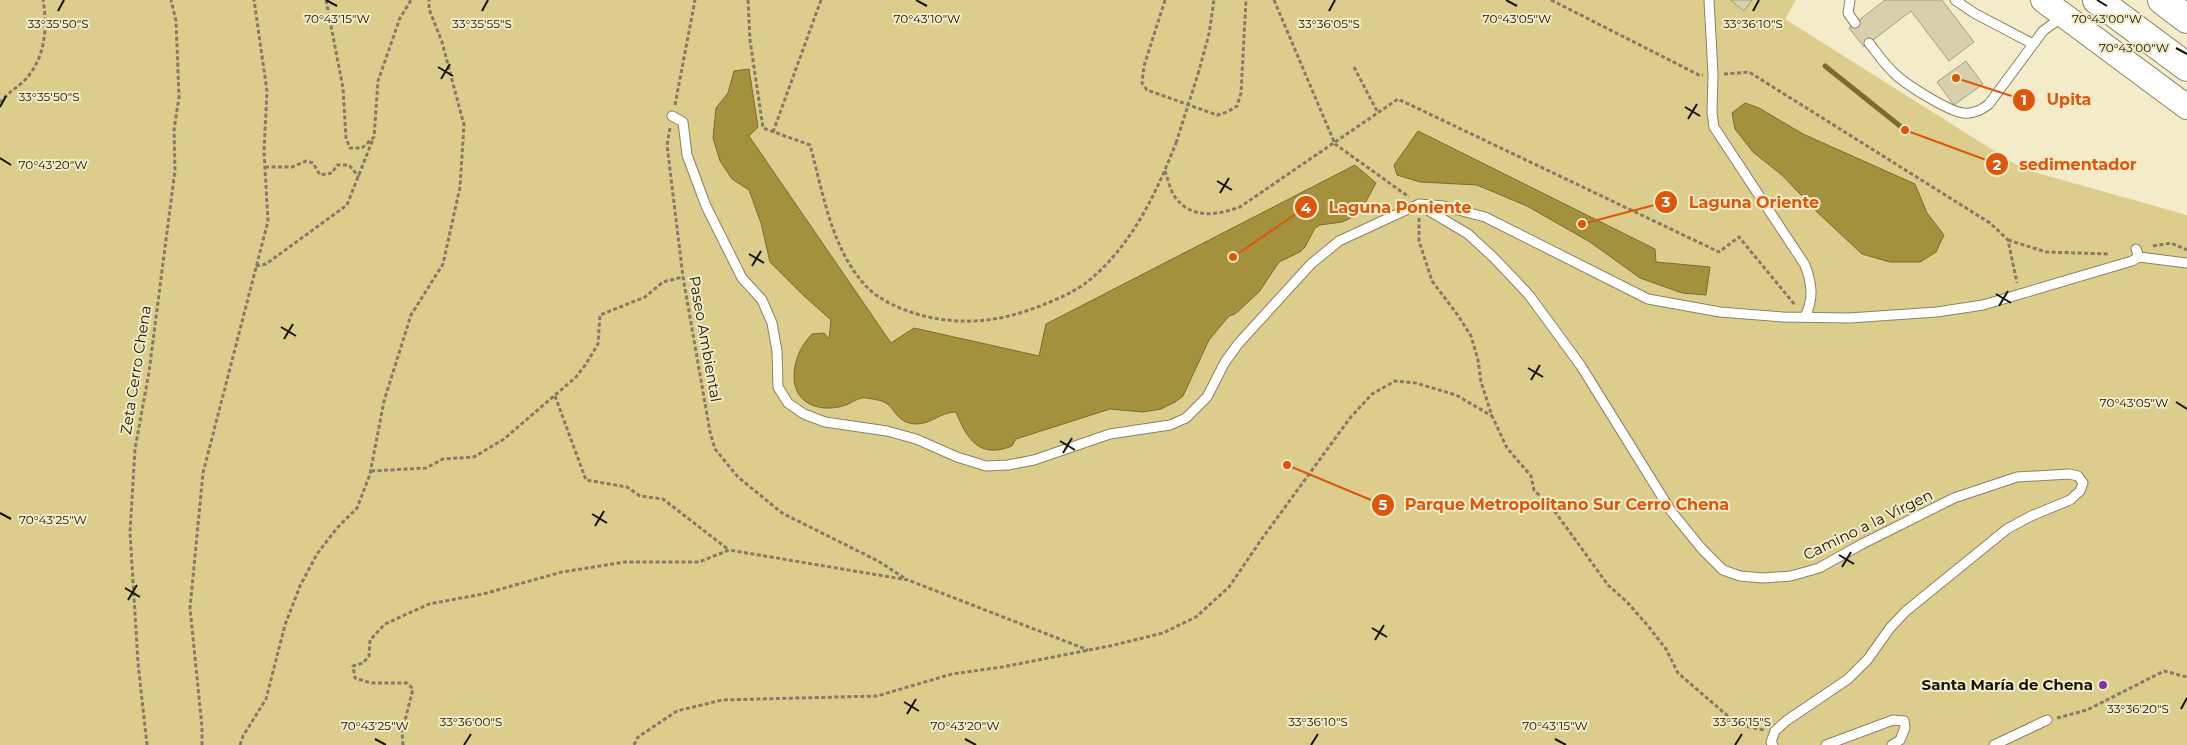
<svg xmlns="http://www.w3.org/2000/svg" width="2187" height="745" font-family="Montserrat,sans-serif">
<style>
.green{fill:#dccd8d}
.water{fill:#a4913e;stroke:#7a6c2e}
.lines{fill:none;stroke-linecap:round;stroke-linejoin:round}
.stream{stroke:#7a6c2e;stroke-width:5}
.building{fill:#d8d0ad;stroke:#a59d7c}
.lane-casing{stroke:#8b8363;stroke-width:11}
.secondary-casing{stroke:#8b8363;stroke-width:26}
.highway-casing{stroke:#8b8363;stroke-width:30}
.path{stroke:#827c64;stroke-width:3;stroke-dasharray:4 2.5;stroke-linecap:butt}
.lane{stroke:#fff;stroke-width:9}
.secondary{stroke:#fff;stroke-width:24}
.highway{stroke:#fff;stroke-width:28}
.path-bridge{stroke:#827c64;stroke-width:3;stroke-dasharray:4 2.5;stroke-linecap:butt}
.ticks{fill:none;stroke:#171407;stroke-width:2}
.poi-dot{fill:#7635a9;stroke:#f4ebc8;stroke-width:2}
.labels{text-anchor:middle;stroke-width:4;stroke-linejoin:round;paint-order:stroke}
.street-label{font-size:15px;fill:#171407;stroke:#f4ebc8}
.poi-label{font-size:15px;font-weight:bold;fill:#171407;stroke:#f4ebc8;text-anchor:end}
.ticks-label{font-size:12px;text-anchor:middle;fill:#171407;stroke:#f4ebc8;stroke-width:4;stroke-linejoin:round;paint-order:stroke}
.leader{fill:none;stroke:#de560c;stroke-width:2}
.callout-dot{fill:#de560c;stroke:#f4ebc8;stroke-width:2}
.mark-label{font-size:15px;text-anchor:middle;font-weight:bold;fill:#fff}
.callout-label{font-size:16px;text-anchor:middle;font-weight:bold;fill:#de560c;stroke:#f4ebc8;stroke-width:4;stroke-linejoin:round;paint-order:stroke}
</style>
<rect width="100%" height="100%" fill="#f4ebc8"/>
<path class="green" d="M0 0H1796L1785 19 2023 169 2187 215V745H0Z"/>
<path class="water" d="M749 69 758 127 749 136 891 343 914 328 1039 356 1046 324 1355 165 1376 183 1363 207 1355 216 1342 222 1320 225 1315 228 1305 247 1300 252 1279 262 1259 292 1235 314 1229 316 1209 340 1183 396 1175 402 1161 409 1143 412 1110 409 1016 439 1012 446C980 459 967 440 956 412 940 412 932 424 916 424 897 423 897 411 886 403 881 400 873 399 867 398 858 397 854 402 846 405 823 413 795 406 794 378 794 360 800 347 812 334L824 333 829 339 831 320 803 295 770 262 761 223 749 190 732 179 720 161 713 138 716 108 728 93 734 71Z
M1745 103 1759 108 1803 134 1915 184 1927 213 1944 235 1936 252 1920 262H1890L1862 254 1816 211 1783 176 1753 152 1735 129 1732 113Z
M1418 131 1655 249 1656 262 1710 267 1706 295 1682 293 1640 278 1590 242 1527 206 1477 185 1420 182 1397 175 1394 165Z"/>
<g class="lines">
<path class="stream" d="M1825 66 1905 130"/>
</g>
<path class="building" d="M1730 0H1752L1744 11Z
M1885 0H1942L1974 42 1949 61 1911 11 1864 47 1849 28Z
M1966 61 1983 84 1954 105 1937 82Z"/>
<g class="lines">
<defs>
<path id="lane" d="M1709 0 1713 74 1712 113 1714 127 1805 265C1812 284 1814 298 1805 317
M1850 0 1848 13 1855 23
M1955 0 1974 13 2033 44
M1869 43C1877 53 1884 64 1894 73 1905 84 1949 112 1964 113 1974 114 1981 110 1989 104L2043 31 2062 17
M672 116 683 122 687 155 706 206 742 278 762 300 772 323 777 351 778 387 788 403 804 414 825 422 887 431 916 439 957 457 986 466 1008 465 1034 460 1110 434 1170 425 1186 418 1207 397 1225 362 1238 344 1311 264 1339 241 1419 204 1443 206 1485 217 1648 299 1720 312 1783 317 1849 318 1937 312 1983 305 2132 261 2139 257 2136 249
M1421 206 1468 234 1493 257 1529 295 1581 366 1671 511 1702 549 1723 570 1740 576 1763 578 1791 576 1819 568 1862 544 1954 498 2017 477 2069 474 2078 476 2083 483 2080 491 2070 500 2031 516 2007 529 1906 611 1890 628 1868 659 1848 679 1786 721 1775 731 1771 742 1773 745
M2139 257 2187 263
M1826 745 1893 720 1904 721 1905 728 1900 740 1892 745
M1994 745 2047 720"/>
<path id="secondary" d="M2043 0 2187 107"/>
<path id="highway" d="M2097 0 2187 67
M2162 0 2187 19"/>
</defs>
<use href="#lane" class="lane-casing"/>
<use href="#secondary" class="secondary-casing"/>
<use href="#highway" class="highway-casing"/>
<path class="path" d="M326 0 343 88 346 138 350 148H362L374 137 378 81 400 18 411 0
M748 0 750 40 763 128 810 145C823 192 831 248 865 285 882 305 922 318 947 320 975 323 999 320 1026 311 1044 305 1072 294 1087 282 1131 247 1156 194 1176 143
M1165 0 1144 66 1142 83 1147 90 1217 115 1227 112 1237 106 1241 93 1246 0
M1274 0 1335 144 1409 197
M1551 0 1699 75H1703
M1354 67 1378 113
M1198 74 1209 34 1214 0
M1724 74 1749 72 1990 223 2008 240 2017 283
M0 103C7 93 14 90 23 82 45 60 48 29 43 0
M675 105 695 0
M670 128 667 145 683 277 710 432 715 449 738 477 782 513 878 561 906 579
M773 132 821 0
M265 167H292L306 161 313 163 320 175 332 173 337 165H349L359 177
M1165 171C1168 179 1170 190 1175 197 1192 220 1217 215 1240 207L1398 99 1719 252 1739 237 1795 305
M1419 218V241L1432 281 1457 314 1471 336 1478 360 1481 382 1492 416 1507 448 1531 476 1534 490 1553 509 1608 585 1628 603 1648 626 1666 649 1678 673 1729 717 1744 726 1764 730
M2008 240 2046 252 2110 254
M2153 246 2171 243 2187 250
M256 266 266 264 347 205 373 139
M555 396 586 480 627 487 640 496 663 499 729 550
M371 471 426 468 443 459 474 457 504 439 576 377 586 364 598 344 600 315 645 297 663 282 683 277
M2057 718 2087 710 2164 671 2187 677
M147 745 138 663 130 532 135 449 149 372 175 170 174 130 179 97 176 21 171 0
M202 745V727L190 608 203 473 268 221 264 151 267 91 254 0
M240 745 243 736 266 699 285 625 300 586 317 554 337 528 357 508 370 474 384 401 411 315 443 264 460 187 464 125 442 42 429 9V0
M403 745 402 732 413 689 407 683H371L355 678 353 666 363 663 369 656 370 640 385 624 429 604 483 594 562 572 625 562H699L729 550 908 580 1088 650
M634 745 638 737 677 711 722 700 877 696 952 674 1002 667 1110 646 1163 633 1196 617 1229 587 1261 540 1350 418 1372 394 1395 381 1416 383 1456 395 1492 416"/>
<use href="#lane" class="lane"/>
<use href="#secondary" class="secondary"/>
<use href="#highway" class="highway"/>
<path class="path-bridge" d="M1176 143 1198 74"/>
</g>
<path class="ticks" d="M326 0 337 6M916 0 927 6M1506 0 1517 6M2097 0 2107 6M58 11 64 0M482 11 488 0M1329 11 1335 0M1753 11 1759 0M2176 48 2187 54M438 67 453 76M441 79 450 64M0 107 6 96M1685 107 1700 116M1688 119 1697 104M0 158 11 165M1217 181 1232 190M1220 193 1229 178M749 254 764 263M752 266 761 251M1996 294 2011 303M1999 306 2008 291M281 327 296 336M284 339 293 324M1528 368 1543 377M1531 380 1540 365M2176 402 2187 409M1060 441 1075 450M1063 453 1072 438M0 513 11 519M592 514 607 523M595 526 604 511M1839 555 1854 564M1842 567 1851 552M125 588 140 597M128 600 137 585M1372 628 1387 637M1375 640 1384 625M904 702 919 711M2181 709 2187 698M907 714 916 699M375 739 386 745M965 739 976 745M1555 739 1566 745M464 745 471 734M1311 745 1318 734M1735 745 1742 734"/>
<circle class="poi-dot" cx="2103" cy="685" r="5"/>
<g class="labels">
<g class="street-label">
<text transform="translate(705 339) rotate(80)" y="5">Paseo Ambiental</text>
<text transform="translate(136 370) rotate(-81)" y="5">Zeta Cerro Chena</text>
<text transform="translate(1868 525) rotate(-26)" y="5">Camino a la Virgen</text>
</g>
<g class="poi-label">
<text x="2093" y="690">Santa María de Chena</text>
</g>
</g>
<g class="ticks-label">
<text x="2107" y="23">70°43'00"W</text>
<text x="337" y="23">70°43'15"W</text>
<text x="927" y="23">70°43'10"W</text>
<text x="1517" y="23">70°43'05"W</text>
<text x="58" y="28">33°35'50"S</text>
<text x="482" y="28">33°35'55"S</text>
<text x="1329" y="28">33°36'05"S</text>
<text x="1753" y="28">33°36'10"S</text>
<text x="2134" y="52">70°43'00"W</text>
<text x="49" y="101">33°35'50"S</text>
<text x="53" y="169">70°43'20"W</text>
<text x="2134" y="407">70°43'05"W</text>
<text x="53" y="524">70°43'25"W</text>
<text x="2138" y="713">33°36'20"S</text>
<text x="471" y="726">33°36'00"S</text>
<text x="1318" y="726">33°36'10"S</text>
<text x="1742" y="726">33°36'15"S</text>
<text x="375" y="730">70°43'25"W</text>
<text x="965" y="730">70°43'20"W</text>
<text x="1555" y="730">70°43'15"W</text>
</g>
<path class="leader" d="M1956 78L2024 100M1905 130L1997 164M1582 224L1666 202M1233 257L1306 207M1287 465L1383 505"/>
<g class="callout-dot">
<circle cx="1956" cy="78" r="5"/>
<circle cx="1905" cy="130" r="5"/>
<circle cx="1582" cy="224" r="5"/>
<circle cx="1233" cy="257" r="5"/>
<circle cx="1287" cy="465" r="5"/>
<circle cx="2024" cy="100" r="12"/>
<circle cx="1997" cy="164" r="12"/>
<circle cx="1666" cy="202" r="12"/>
<circle cx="1306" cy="207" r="12"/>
<circle cx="1383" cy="505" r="12"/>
</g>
<g class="mark-label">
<text x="2024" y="105">1</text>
<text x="1997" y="170">2</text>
<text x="1666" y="207">3</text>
<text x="1306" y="213">4</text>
<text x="1383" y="510">5</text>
</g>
<g class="callout-label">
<text x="2069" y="105">Upita</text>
<text x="2078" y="170">sedimentador</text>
<text x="1754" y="208">Laguna Oriente</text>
<text x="1400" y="213">Laguna Poniente</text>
<text x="1567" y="510">Parque Metropolitano Sur Cerro Chena</text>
</g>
</svg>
